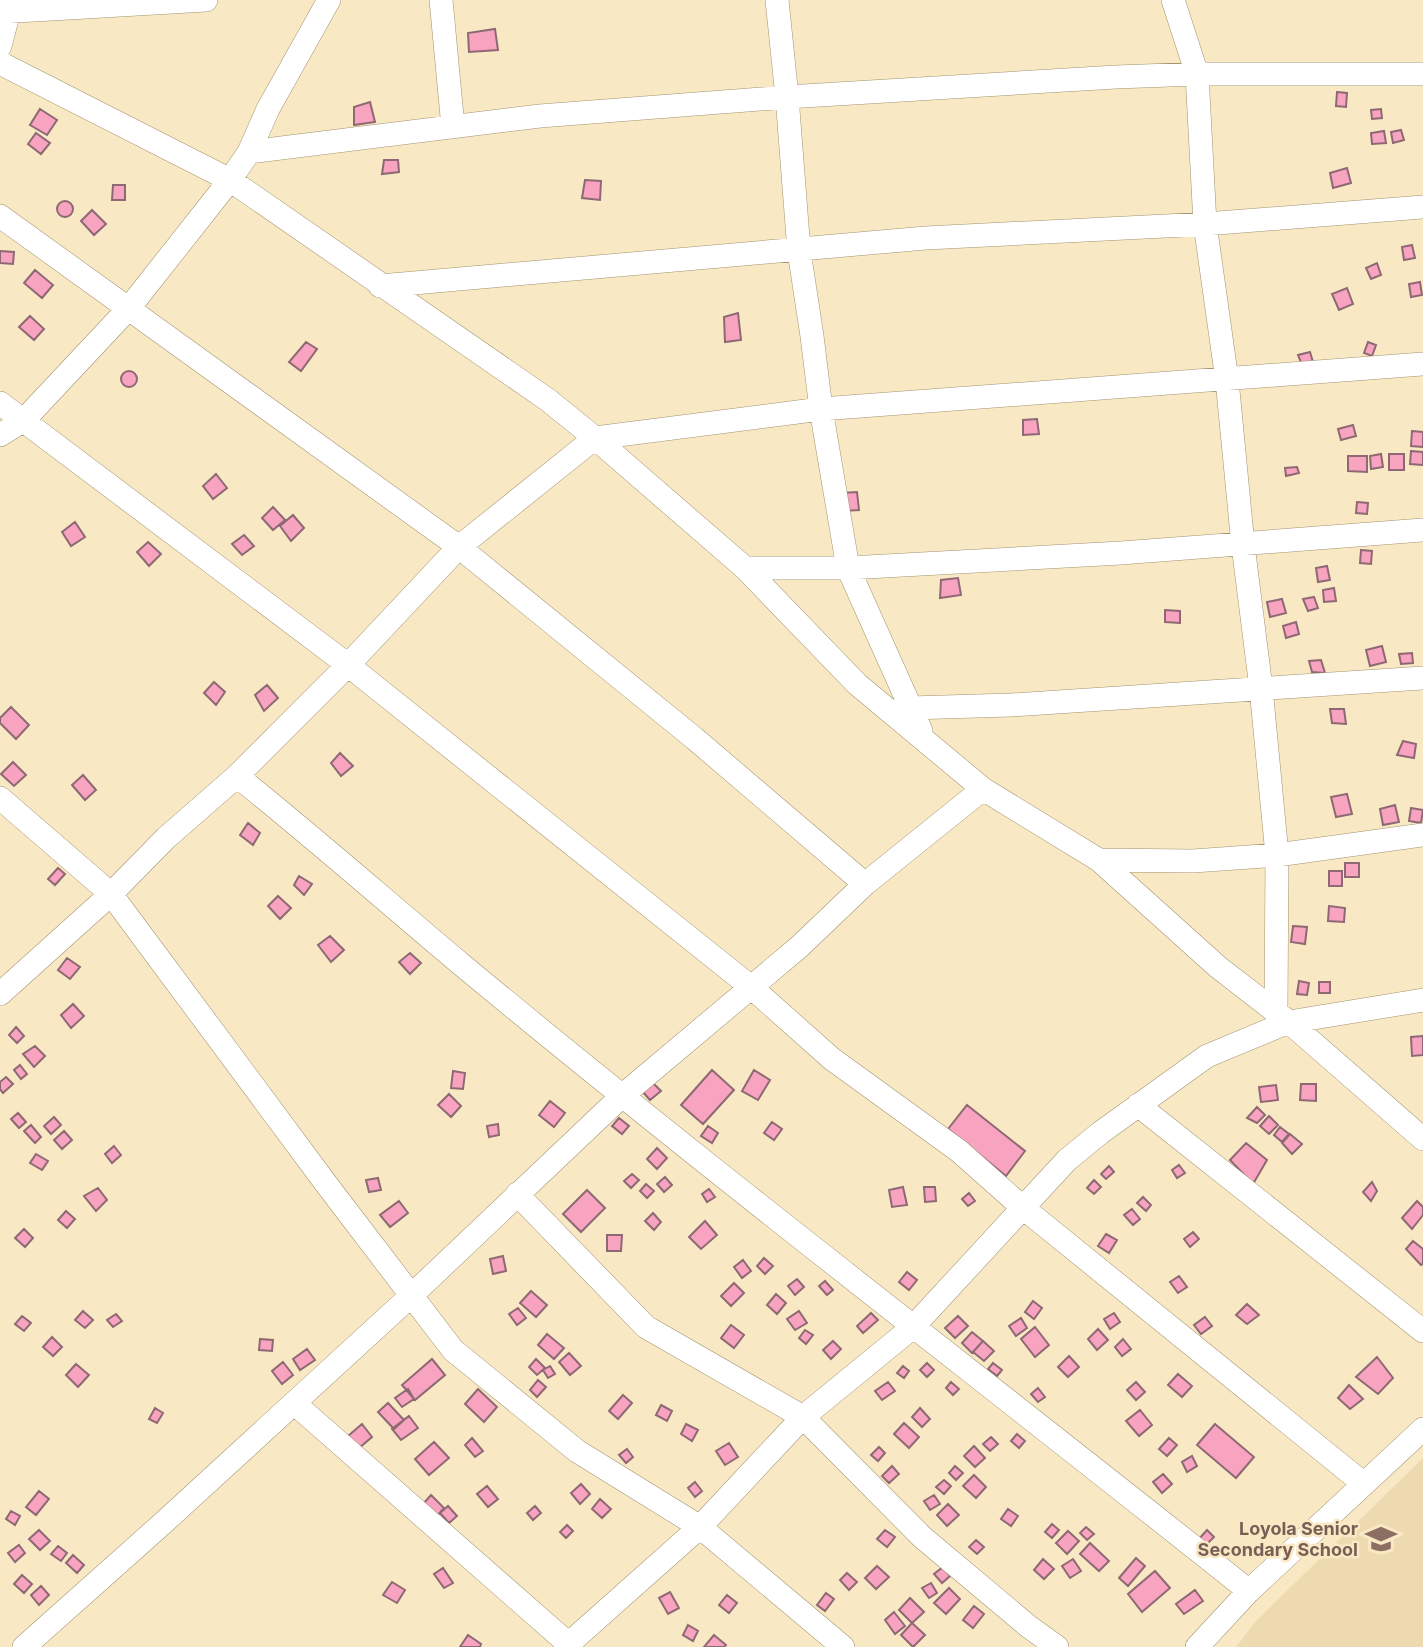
<svg xmlns="http://www.w3.org/2000/svg" width="1423" height="1647" font-family="Inter,sans-serif">
<style>
.built{fill:#eedab1}
.building{fill:#f8a3bf;stroke:#8e6974;stroke-width:2}
.lines{fill:none;stroke-linecap:round;stroke-linejoin:round}
.street-casing{stroke:#a29371;stroke-width:24}
.street{stroke:#fff;stroke-width:23}
.labels{text-anchor:middle;stroke-width:5;stroke-linejoin:round;paint-order:stroke}
.education-label{font-size:18px;font-weight:bold;fill:#785e54;stroke:#f9e8c4;text-anchor:end}
</style>
<rect width="100%" height="100%" fill="#f9e8c4"/>
<path class="built" d="M1423 1458V1647H1236L1256 1621Z"/>
<path class="building" d="M495 29 498 50 469 52 468 33Z
M1337 92 1347 93 1346 107 1336 106Z
M370 102 375 122 354 125V107Z
M40 109 57 120 47 135 30 125Z
M1381 109 1382 118 1372 119 1371 110Z
M1401 130 1404 140 1393 143 1391 132Z
M1384 131 1386 143 1372 144 1371 133Z
M36 133 50 143 41 154 28 144Z
M384 160H398L399 172 382 174Z
M1347 168 1351 183 1333 188 1330 173Z
M585 180 601 181 600 200 582 198Z
M113 185H125V200H112Z
M57 209a8 8 0 1 1 16 0a8 8 0 1 1-16 0Z
M92 210 106 224 94 235 81 221Z
M1412 245 1415 258 1404 260 1402 247Z
M0 251 14 252 13 264 0 263Z
M1377 263 1381 275 1371 279 1366 268Z
M35 270 53 285 42 298 24 283Z
M1420 282 1422 295 1411 297 1409 284Z
M1347 288 1353 304 1339 310 1332 294Z
M738 313 741 340 725 342 724 317Z
M30 316 44 329 34 340 19 327Z
M306 342 317 349 301 371 289 362Z
M1368 342 1376 345 1372 356 1364 353Z
M1310 352 1313 362 1302 365 1298 355Z
M121 379a8 8 0 1 1 16 0a8 8 0 1 1-16 0Z
M1037 419 1039 434 1023 435V420Z
M1353 425 1356 436 1341 440 1338 429Z
M1412 431 1423 432V447L1411 446Z
M1411 451 1423 452V465L1410 464Z
M1381 454 1383 467 1371 469 1370 456Z
M1389 454H1404V470H1389Z
M1348 456H1367V472L1348 471Z
M1297 467 1299 473 1286 476 1285 468Z
M216 474 227 488 213 499 203 486Z
M857 492 859 510 843 511 841 493Z
M1357 502 1368 503 1367 514 1356 513Z
M273 507 285 520 273 530 262 518Z
M293 515 304 528 291 541 280 526Z
M75 522 85 537 71 546 62 532Z
M244 535 254 546 242 555 232 544Z
M148 542 161 554 149 566 137 552Z
M1361 550 1372 551 1371 564 1360 563Z
M1327 566 1330 580 1318 582 1316 568Z
M958 578 961 595 940 598 941 580Z
M1334 588 1336 601 1324 602 1323 590Z
M1314 597 1318 608 1308 611 1303 599Z
M1282 599 1286 613 1270 617 1267 602Z
M1165 610 1180 611V623L1165 622Z
M1296 622 1299 634 1286 638 1283 626Z
M1382 646 1386 662 1370 666 1366 650Z
M1412 653 1413 663 1401 664 1399 654Z
M1321 660 1325 673 1312 672 1309 661Z
M214 682 225 692 216 705 204 693Z
M267 685 278 698 264 711 255 695Z
M11 707 29 725 16 739 0 723V718Z
M1330 709H1344L1346 724 1332 723Z
M1403 741 1416 744 1414 758 1397 755Z
M340 753 353 766 341 776 331 763Z
M13 762 26 775 14 786 1 774Z
M83 775 96 790 85 800 72 785Z
M1347 794 1352 814 1336 817 1331 797Z
M1395 805 1399 822 1383 825 1380 809Z
M1411 808 1423 810 1421 823 1409 821Z
M248 823 260 833 253 845 240 835Z
M1345 863H1359V877H1345Z
M58 868 65 874 55 885 48 879Z
M1329 871H1342V886H1329Z
M299 876 312 884 304 895 294 885Z
M278 896 291 908 280 919 268 906Z
M1329 906 1345 908 1344 922 1328 921Z
M1293 926 1307 927 1305 944 1291 942Z
M330 936 344 950 331 962 318 945Z
M410 953 421 963 410 974 399 962Z
M67 958 80 967 70 979 58 970Z
M1299 981 1309 983 1307 995 1297 994Z
M1319 982H1330V993H1319Z
M73 1004 84 1016 71 1028 61 1015Z
M16 1027 24 1036 17 1043 9 1035Z
M1423 1036V1055L1412 1056 1411 1037Z
M35 1046 45 1056 34 1067 23 1054Z
M20 1065 27 1074 21 1079 14 1070Z
M712 1070 734 1090 703 1124 681 1105Z
M754 1070 770 1080 758 1100 742 1091Z
M453 1071 465 1073 463 1089 451 1088Z
M6 1077 13 1084 3 1093 0 1089V1082Z
M652 1082 661 1091 650 1100 642 1091Z
M1301 1084H1316V1101L1300 1100Z
M1276 1085 1278 1100 1261 1102 1259 1087Z
M449 1094 461 1106 451 1117 438 1105Z
M550 1101 565 1113 554 1127 539 1115Z
M967 1105 1025 1151 1006 1176 948 1129Z
M1257 1107 1265 1115 1257 1123 1247 1118Z
M18 1113 26 1122 19 1128 11 1119Z
M1269 1116 1278 1125 1269 1134 1260 1126Z
M54 1117 61 1125 51 1134 44 1126Z
M619 1118 629 1126 622 1134 612 1126Z
M772 1122 782 1129 774 1140 764 1133Z
M498 1124 499 1135 489 1137 487 1126Z
M31 1125 41 1137 35 1143 24 1131Z
M708 1126 718 1133 712 1143 701 1136Z
M1280 1127 1289 1134 1282 1142 1274 1135Z
M64 1131 72 1140 62 1149 54 1140Z
M1290 1134 1302 1144 1292 1154 1282 1143Z
M1246 1143 1267 1160 1253 1184 1230 1160Z
M114 1146 121 1155 112 1163 105 1154Z
M657 1148 667 1158 657 1169 647 1159Z
M36 1154 48 1161 42 1170 30 1163Z
M1179 1165 1185 1173 1177 1178 1172 1170Z
M1109 1166 1114 1172 1106 1179 1101 1174Z
M632 1174 639 1180 631 1188 624 1181Z
M665 1177 672 1185 664 1192 657 1184Z
M378 1178 381 1190 369 1192 366 1180Z
M1094 1180 1101 1187 1094 1194 1087 1188Z
M1372 1182 1377 1191 1371 1201 1363 1192Z
M646 1184 654 1191 647 1198 640 1191Z
M903 1187 907 1205 892 1207 889 1190Z
M924 1187H935L936 1201 925 1202Z
M98 1188 107 1200 96 1211 84 1196Z
M709 1189 715 1197 707 1202 702 1194Z
M587 1190 605 1208 581 1232 563 1214Z
M969 1193 975 1201 968 1206 962 1199Z
M1143 1197 1151 1205 1146 1211 1137 1203Z
M399 1201 408 1213 390 1227 380 1215Z
M1417 1201 1423 1207V1215L1412 1229 1402 1218Z
M1132 1209 1140 1219 1133 1225 1124 1215Z
M66 1211 75 1219 67 1228 58 1220Z
M653 1213 661 1222 654 1230 645 1221Z
M705 1221 717 1235 701 1249 689 1237Z
M24 1229 33 1238 25 1247 15 1238Z
M1193 1232 1199 1239 1190 1247 1184 1239Z
M1106 1234 1117 1240 1109 1253 1098 1246Z
M607 1235H622L621 1251H607Z
M1413 1241 1423 1249V1264L1421 1265 1406 1249Z
M503 1256 506 1271 493 1274 490 1259Z
M764 1258 773 1266 765 1274 757 1266Z
M743 1260 751 1271 742 1278 734 1267Z
M907 1272 917 1280 909 1290 899 1282Z
M1179 1276 1187 1287 1178 1293 1170 1282Z
M797 1279 804 1287 795 1295 788 1286Z
M825 1281 833 1290 827 1295 819 1286Z
M734 1283 744 1293 731 1306 721 1296Z
M531 1291 547 1305 536 1317 520 1303Z
M776 1294 786 1303 777 1314 767 1305Z
M1033 1301 1042 1308 1034 1319 1025 1312Z
M1247 1304 1259 1315 1247 1324 1236 1315Z
M518 1308 526 1318 517 1325 509 1314Z
M83 1311 93 1320 85 1328 75 1320Z
M799 1311 807 1323 795 1330 787 1319Z
M871 1313 878 1320 863 1333 857 1326Z
M1114 1313 1120 1322 1110 1329 1104 1319Z
M116 1314 122 1321 113 1327 107 1320Z
M22 1316 31 1323 24 1331 15 1324Z
M958 1316 968 1326 955 1338 945 1328Z
M1205 1317 1212 1326 1201 1334 1194 1325Z
M1021 1318 1027 1328 1016 1336 1009 1326Z
M731 1325 744 1335 734 1348 721 1338Z
M1035 1327 1049 1345 1035 1357 1021 1339Z
M1098 1329 1108 1340 1097 1350 1088 1339Z
M805 1330 813 1335 806 1344 799 1338Z
M972 1332 983 1341 972 1353 962 1343Z
M547 1334 564 1348 554 1359 538 1345Z
M52 1337 62 1347 53 1356 43 1347Z
M260 1339 273 1340 272 1351 259 1350Z
M1123 1339 1131 1349 1122 1356 1115 1347Z
M833 1341 841 1349 831 1359 823 1350Z
M983 1341 994 1351 984 1361 973 1352Z
M307 1349 315 1360 300 1370 293 1359Z
M569 1353 581 1366 570 1375 559 1362Z
M1069 1356 1079 1367 1068 1377 1058 1367Z
M1377 1357 1393 1378 1378 1394 1356 1377Z
M432 1359 445 1375 415 1400 402 1385Z
M536 1359 545 1368 537 1375 529 1367Z
M283 1362 293 1375 282 1384 272 1371Z
M927 1363 934 1370 927 1377 920 1370Z
M993 1363 1002 1370 997 1376 988 1369Z
M76 1364 89 1375 78 1387 66 1375Z
M550 1366 555 1374 548 1378 543 1370Z
M903 1366 909 1371 904 1378 897 1373Z
M1178 1374 1192 1386 1182 1397 1168 1385Z
M538 1380 546 1387 537 1397 530 1390Z
M888 1382 895 1391 882 1400 875 1391Z
M951 1382 959 1389 953 1395 946 1388Z
M1136 1382 1145 1392 1136 1400 1127 1390Z
M1349 1385 1363 1399 1350 1409 1338 1398Z
M1038 1388 1045 1397 1038 1402 1031 1394Z
M408 1389 414 1399 402 1407 395 1398Z
M478 1389 497 1407 484 1422 465 1404Z
M623 1395 632 1403 618 1419 609 1411Z
M388 1403 404 1420 394 1429 378 1412Z
M661 1405 672 1411 667 1421 656 1415Z
M155 1408 163 1413 157 1423 149 1419Z
M920 1408 930 1419 922 1427 912 1417Z
M1140 1410 1152 1425 1139 1436 1126 1421Z
M409 1416 418 1428 401 1440 392 1429Z
M904 1423 919 1437 909 1448 894 1434Z
M362 1424 372 1437 359 1448 348 1436Z
M686 1424 698 1430 692 1441 681 1434Z
M1215 1424 1254 1457 1236 1478 1197 1445Z
M1017 1434 1025 1441 1019 1448 1011 1441Z
M991 1437 998 1444 990 1451 983 1444Z
M472 1438 483 1451 475 1457 465 1445Z
M1169 1438 1177 1445 1167 1456 1159 1449Z
M434 1442 449 1458 429 1475 415 1459Z
M729 1443 738 1457 725 1465 716 1451Z
M974 1446 985 1458 975 1467 964 1456Z
M879 1447 885 1453 878 1461 871 1455Z
M627 1449 633 1457 626 1463 619 1455Z
M1192 1456 1197 1466 1187 1472 1182 1462Z
M892 1466 899 1474 889 1483 882 1476Z
M955 1466 963 1473 956 1480 949 1473Z
M1163 1474 1172 1484 1162 1493 1153 1482Z
M974 1475 986 1487 976 1498 963 1486Z
M944 1480 951 1486 944 1494 936 1487Z
M695 1482 702 1491 695 1497 688 1488Z
M581 1484 590 1494 580 1504 571 1493Z
M487 1486 498 1499 488 1507 477 1494Z
M39 1491 49 1499 36 1515 26 1507Z
M431 1495 444 1508 438 1515 424 1503Z
M934 1495 940 1504 930 1510 924 1501Z
M600 1499 611 1509 602 1518 592 1509Z
M948 1504 959 1515 947 1526 937 1515Z
M448 1506 457 1516 449 1523 440 1513Z
M535 1506 541 1513 533 1520 527 1513Z
M1008 1509 1018 1516 1011 1526 1001 1519Z
M11 1511 20 1516 15 1525 6 1519Z
M1052 1524 1059 1530 1052 1538 1045 1532Z
M567 1525 573 1531 566 1538 560 1532Z
M1086 1527 1094 1534 1087 1540 1080 1533Z
M39 1530 50 1541 40 1550 29 1539Z
M885 1530 895 1537 887 1547 877 1539Z
M1207 1530 1214 1537 1206 1545 1199 1539Z
M1068 1531 1079 1541 1067 1554 1056 1543Z
M976 1540 984 1547 977 1554 969 1547Z
M1090 1543 1109 1561 1099 1571 1080 1554Z
M19 1545 25 1553 15 1562 8 1553Z
M58 1546 67 1553 61 1561 51 1554Z
M73 1555 84 1565 77 1573 66 1563Z
M1136 1558 1145 1566 1128 1586 1119 1578Z
M1043 1559 1054 1569 1044 1579 1034 1570Z
M1073 1559 1081 1571 1070 1578 1062 1566Z
M877 1566 889 1577 876 1589 865 1578Z
M943 1567 950 1576 942 1583 934 1574Z
M443 1568 453 1583 444 1588 434 1574Z
M1155 1571 1170 1588 1142 1612 1128 1594Z
M847 1573 857 1582 849 1590 840 1580Z
M22 1575 32 1584 24 1593 14 1584Z
M392 1582 405 1590 397 1603 383 1595Z
M931 1583 937 1593 929 1598 922 1588Z
M41 1586 49 1595 39 1605 31 1595Z
M949 1588 960 1599 946 1614 934 1603Z
M1195 1590 1203 1601 1184 1614 1176 1604Z
M670 1592 679 1608 668 1614 659 1598Z
M826 1593 834 1599 825 1611 817 1605Z
M727 1595 737 1603 729 1613 719 1605Z
M910 1598 924 1612 912 1623 899 1610Z
M974 1606 984 1614 973 1628 963 1620Z
M894 1612 905 1626 895 1634 885 1620Z
M912 1623 925 1635 913 1647 901 1635Z
M688 1625 698 1631 693 1641 683 1635Z
M468 1635 481 1644 480 1647H460Z
M714 1635 726 1645 724 1647H704Z"/>
<g class="lines">
<defs>
<path id="street" d="M441 0 453 127
M777 0 787 97 799 251 812 336 821 409 848 568 921 731
M1173 0 1197 74 1205 224 1227 380 1243 545 1261 688 1277 855 1276 1012
M0 12 206 0
M0 46 12 0
M0 63 230 180 548 400 595 438 745 568 857 684 983 789 1099 860 1218 967 1289 1022 1423 1139
M249 152 540 116 787 97 1116 77 1197 74H1423
M0 216 459 547 694 738 865 884
M380 286 926 238 1205 224 1423 207
M0 403 348 665 751 987 832 1059 959 1151 1022 1207 1364 1484
M0 435 24 420 129 308 230 180 249 152 268 109 329 0
M745 568H848L1121 553 1423 530
M910 708 1011 705 1423 678
M237 776C313 837 387 902 462 965 720 1179 987 1382 1249 1591
M0 798 111 894 330 1189 453 1350 577 1451 700 1527 843 1647
M1099 860 1193 861 1277 855 1423 835
M0 994 111 894 166 838 237 776 348 665 459 547 595 438 821 409 1423 364
M1138 1105 1423 1331
M517 1194 646 1327 803 1417 922 1537 1028 1626 1057 1647
M294 1403 572 1647
M24 1647 162 1524 413 1294 623 1095 799 947 865 884 983 789
M565 1647 700 1527 803 1417 913 1327 1067 1160 1100 1133 1207 1056 1289 1022 1423 1000
M1197 1647 1249 1591 1423 1429"/>
</defs>
<use href="#street" class="street-casing"/>
<use href="#street" class="street"/>
</g>
<defs>
<symbol id="school-bare" viewBox="-9 -9 18 18"><path d="M0-5L7-2L0 1L-7-2ZM-4 1L0 2.5L4 1V4Q0 6-4 4Z" fill="#8d6e63" stroke="#f9e8c4" stroke-width="2.5" paint-order="stroke"/></symbol>
</defs>
<g fill-rule="evenodd">
<use href="#school-bare" x="1359" y="1517" width="44" height="44"/>
</g>
<g class="labels">
<g class="education-label">
<text x="1358" y="1535">Loyola Senior<tspan x="1358" dy="21">Secondary School</tspan></text>
</g>
</g>
</svg>
